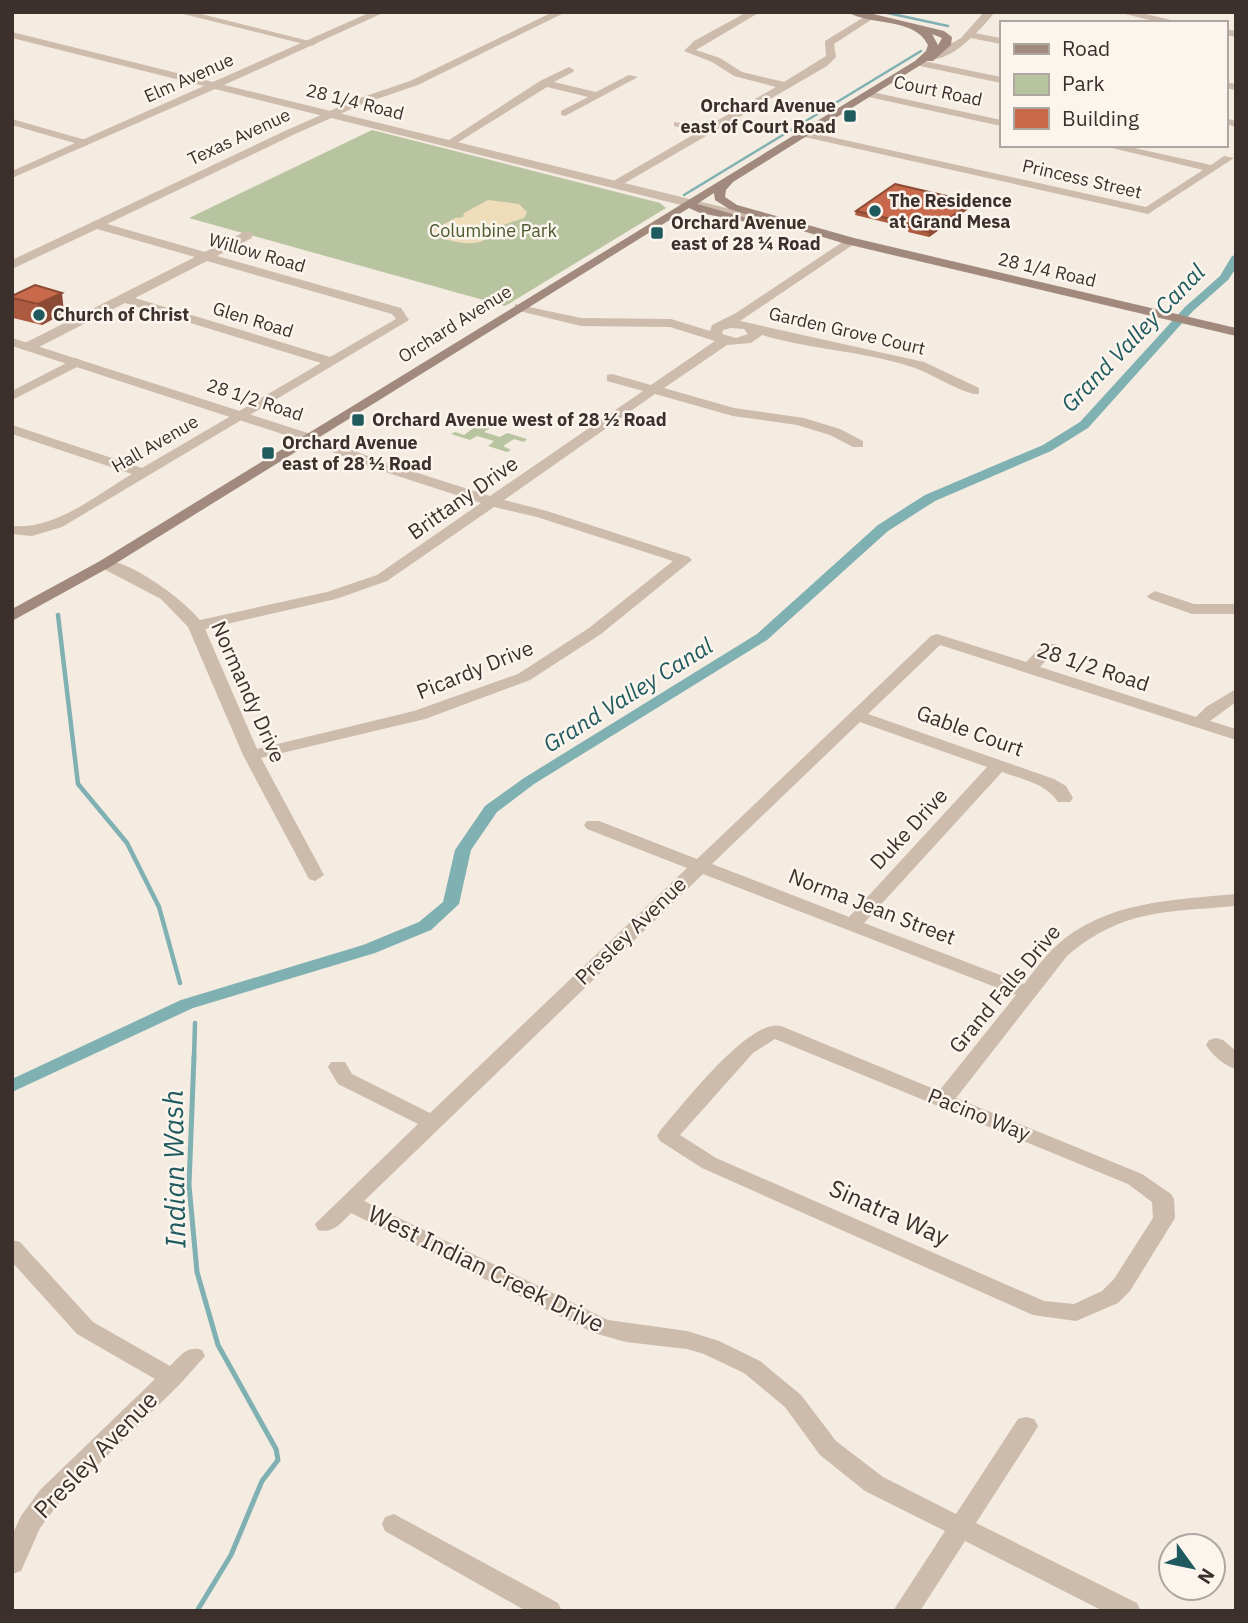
<svg xmlns="http://www.w3.org/2000/svg" width="1248" height="1623" font-family="'IBM Plex Sans',sans-serif">
<style>
.green{fill:#b8c4a0}
.sand{fill:#efdcb8}
.lines{fill:none;stroke-linecap:round;stroke-linejoin:round}
.stream-far2{stroke:#7fb0b2;stroke-width:2.5}
.stream-far1{stroke:#7fb0b2;stroke-width:4.5}
.stream{stroke:#7fb0b2;stroke-width:5}
.canal{fill:#7fb0b2;fill-rule:evenodd}
.minor{fill:#cdbbac;fill-rule:evenodd}
.tertiary{fill:#cdbbac;fill-rule:evenodd}
.secondary{fill:#a18a7d;fill-rule:evenodd}
.wall{fill:#ac5a40}
.shaded-wall{fill:#8c4a34}
.building{fill:#c8694b;stroke:#8c4a34;stroke-width:2}
.poi-dot{fill:#1f5a5e;stroke:#fbf5ee;stroke-width:2.5}
.labels{text-anchor:middle;stroke-width:5;stroke-linejoin:round;paint-order:stroke}
.far-street-label{font-size:18px;fill:#3b302b;stroke:#fbf5ee}
.far-poi-label{font-size:18px;font-weight:bold;fill:#3b302b;stroke:#fbf5ee;text-anchor:start}
.far-park-label{font-size:18px;fill:#4a5a2e;stroke:#fbf5ee}
.street-label{font-size:21px;fill:#3b302b;stroke:#fbf5ee}
.water-label{font-size:23px;font-style:italic;fill:#1f5a5e;stroke:#fbf5ee}
.near-street-label{font-size:24px;fill:#3b302b;stroke:#fbf5ee}
.near-water-label{font-size:28px;font-style:italic;fill:#1f5a5e;stroke:#fbf5ee}
</style>
<rect width="100%" height="100%" fill="#f4ebe1"/>
<path class="green" d="M372 130 660 203 666 208 505 306 189 218Z
M470 422 490 428 484 432 500 437 507 433 527 439 524 442 514 439 503 446 511 450 507 452 488 446 494 441 477 436 470 440 451 434 455 432 464 435 475 427 467 424Z"/>
<path class="sand" d="M488 200 519 204 527 212 524 218 494 228C487 253 446 242 430 232L455 218 463 217 464 213Z"/>
<g class="lines">
<path class="stream-far2" d="M883 12 948 26
M684 195 921 51"/>
<path class="stream-far1" d="M58 615 78 784 127 843 159 907 180 983
M194 1058 195 1023"/>
<path class="stream" d="M194 1056 189 1185 197 1272 218 1345 276 1449 278 1460 262 1481 231 1555 197 1611"/>
<path class="canal" d="M1236 255V268L1228 280 1193 311 1088 428 1051 451 935 501 888 531 767 640 534 784 497 812 471 850 459 904 431 930 375 953 193 1008 12 1092V1079L181 1000 363 945 419 922 443 902 455 850 485 806 524 778 757 634 878 525 925 495 1043 445 1080 422 1185 307 1220 276 1232 256Z"/>
<path class="minor" d="M175 12H193L317 43 312 46Z
M553 12H566L418 85 365 103 295 134 107 224 205 252 244 232H252V238L217 256 401 308 409 320 62 527 32 536 12 534V526C56 530 96 495 132 474L12 434V425L142 468 321 363 125 303 33 350H23V344L195 257 97 229 12 269V260L287 130 357 99 410 81ZM207 261 392 314 396 319 330 357 135 298Z
M747 12H760L696 50 720 58 742 72 784 82 826 56 825 41 869 14 877 16 834 44 836 57 827 66 618 187H610V183L698 132 674 126V122L706 127 776 87 734 76 712 62 684 51 694 41Z
M1117 12H1138L1183 23H1162Z
M1225 29 1236 31V37L1225 35Z
M969 32 1001 38V44L966 37 964 35Z
M919 60 1001 77V83L915 65V61Z
M569 67 574 70 573 72 554 82 596 92 629 75 638 77 565 116 561 115V111L588 97 547 87 452 146 443 144 540 81Z
M1225 82 1236 84V90L1225 88Z
M868 91 1001 120V126L864 96 863 94Z
M1225 118 1236 121V127L1225 124Z
M12 119 89 141 90 143 85 146 12 125Z
M804 131 1146 207 1203 170 1100 145H1121L1211 165 1224 156 1234 158 1148 214 800 136V132Z
M850 237 856 241 854 244 740 321 924 362 979 388V394C966 396 930 373 915 368 865 351 812 350 762 335L751 343 727 345 664 388 734 408 804 418 840 429 863 441V447H853L830 435 797 425 733 416 655 394 504 500 547 511 689 557 692 560 601 634 530 680 425 719 261 758 324 875 315 881 309 879 243 755 188 627 161 599 100 567 97 564 100 561C125 555 185 601 200 620L327 592 377 575 481 503 373 468 304 441V435H314L383 462 490 496 643 391 607 381V375L612 374 651 385 715 341 670 327 581 326 515 310V304L581 318 671 319 710 331 712 325 736 313ZM731 328 744 329 748 334 736 338 722 334 723 330ZM494 507 537 517 673 561 589 628 518 674 414 711 257 749 205 629 336 599 387 581Z
M76 358 83 362 81 365 12 400V391Z
M1155 591 1194 604H1236V614H1192L1150 599 1147 596Z
M937 634 1026 662 1044 644H1056L1058 647 1040 667 1196 717 1206 707 1236 689V702L1210 721 1236 729V740L940 645 868 714 1054 779 1066 786 1073 798 1070 802H1058C1046 783 1021 779 1002 772L864 923 1024 984C1034 971 1044 957 1056 946 1105 901 1173 900 1236 894V906C1167 912 1122 909 1067 956L956 1098 1142 1174 1171 1194 1174 1199 1175 1218 1130 1291 1118 1303 1076 1321 1033 1315 702 1168 660 1141 657 1136 660 1131C681 1107 749 1018 781 1026L939 1091 1016 995 703 874 364 1201 608 1320 687 1331 719 1341 760 1361 801 1395 836 1441 883 1477 956 1514 1018 1419 1026 1417 1034 1419 1038 1426 1034 1433 976 1523 1137 1603 1141 1611H1103L965 1541 920 1611H893L945 1531 865 1491 820 1455 785 1407 744 1373 704 1354 687 1349 626 1342 594 1333 351 1213C341 1223 333 1234 318 1230L315 1224 418 1124 338 1084 328 1067 331 1062H345L352 1074 430 1113 687 868 587 829 584 825 587 821H599L697 859 931 636ZM860 722 987 767 849 917 712 864ZM775 1039 1128 1184 1152 1202 1153 1218 1114 1279 1102 1291 1074 1304 1044 1301 716 1158 680 1135 753 1053Z
M1216 1038 1223 1040 1236 1051V1069C1225 1066 1212 1055 1206 1045L1209 1040Z
M12 1240 20 1242 93 1322 170 1366C180 1356 187 1345 202 1350L205 1356 180 1384 58 1504 40 1528 21 1571 12 1574V1535L21 1516 40 1490 155 1379 77 1334 12 1262Z
M394 1514 558 1603 562 1611H526L385 1531 382 1524 385 1517Z"/>
<path class="tertiary" d="M371 12H385L224 85 787 223 781 227 707 208 689 207 215 89 12 178V171L204 86 12 38V32L213 82Z
M984 12H995C982 28 953 61 931 59V55L961 38Z
M12 338 314 435 316 438 309 442 304 441 12 346Z"/>
<path class="secondary" d="M847 12H865L944 31 952 37 951 45 933 61H927L733 182 726 190 725 197 737 205 854 238 1236 328V336L846 244 729 209 715 200 714 193 697 204 747 218V222L700 213 689 208 110 567 12 621V609L100 561 915 61 926 51 928 45C914 17 871 26 847 12ZM932 34 942 38 937 47 938 45Z"/>
</g>
<path class="wall" d="M972 202 971 207 929 237 908 232 909 228 855 215 856 211Z
M12 296 64 313 42 325 13 318Z"/>
<path class="shaded-wall" d="M972 202 971 207 929 237V232Z
M62 293 64 313 42 325 38 304Z"/>
<path class="building" d="M895 184 972 202 929 232 909 227 913 224 856 211Z
M35 285 62 293 38 304 12 298V296Z"/>
<g class="poi-dot">
<rect x="843" y="109" width="14" height="14" rx="3.5"/>
<circle cx="875" cy="211" r="7"/>
<rect x="650" y="226" width="14" height="14" rx="3.5"/>
<circle cx="39" cy="315" r="7"/>
<rect x="351" y="413" width="14" height="14" rx="3.5"/>
<rect x="261" y="446" width="14" height="14" rx="3.5"/>
</g>
<g class="labels">
<g class="far-street-label">
<text transform="translate(189 78) rotate(-24)" y="6">Elm Avenue</text>
<text transform="translate(938 91) rotate(12)" y="6">Court Road</text>
<text transform="translate(355 102) rotate(14)" y="6">28 1/4 Road</text>
<text transform="translate(239 137) rotate(-25)" y="6">Texas Avenue</text>
<text transform="translate(1082 179) rotate(13)" y="6">Princess Street</text>
<text transform="translate(257 253) rotate(16)" y="6">Willow Road</text>
<text transform="translate(1047 270) rotate(13)" y="6">28 1/4 Road</text>
<text transform="translate(253 320) rotate(17)" y="6">Glen Road</text>
<text transform="translate(455 324) rotate(-32)" y="6">Orchard Avenue</text>
<text transform="translate(847 331) rotate(13)" y="6">Garden Grove Court</text>
<text transform="translate(255 400) rotate(18)" y="6">28 1/2 Road</text>
<text transform="translate(155 444) rotate(-30)" y="6">Hall Avenue</text>
</g>
<g class="far-poi-label">
<text x="836" y="112" text-anchor="end">Orchard Avenue<tspan x="836" dy="21">east of Court Road</tspan></text>
<text x="889" y="207">The Residence<tspan x="889" dy="21">at Grand Mesa</tspan></text>
<text x="671" y="229">Orchard Avenue<tspan x="671" dy="21">east of 28 ¼ Road</tspan></text>
<text x="53" y="321">Church of Christ</text>
<text x="372" y="426">Orchard Avenue west of 28 ½ Road</text>
<text x="282" y="449">Orchard Avenue<tspan x="282" dy="21">east of 28 ½ Road</tspan></text>
</g>
<g class="far-park-label">
<text x="493" y="237">Columbine Park</text>
</g>
<g class="street-label">
<text transform="translate(463 498) rotate(-35)" y="7">Brittany Drive</text>
<text transform="translate(1093 667) rotate(18)" y="7">28 1/2 Road</text>
<text transform="translate(475 670) rotate(-22)" y="7">Picardy Drive</text>
<text transform="translate(248 692) rotate(66)" y="7">Normandy Drive</text>
<text transform="translate(970 731) rotate(20)" y="7">Gable Court</text>
<text transform="translate(909 829) rotate(-47)" y="7">Duke Drive</text>
<text transform="translate(872 907) rotate(21)" y="7">Norma Jean Street</text>
<text transform="translate(631 931) rotate(-44)" y="7">Presley Avenue</text>
<text transform="translate(1005 989) rotate(-50)" y="7">Grand Falls Drive</text>
<text transform="translate(979 1115) rotate(22)" y="7">Pacino Way</text>
</g>
<g class="water-label">
<text transform="translate(1133 338) rotate(-46)" y="8">Grand Valley Canal</text>
<text transform="translate(628 695) rotate(-32)" y="8">Grand Valley Canal</text>
</g>
<g class="near-street-label">
<text transform="translate(889 1213) rotate(24)" y="8">Sinatra Way</text>
<text transform="translate(486 1269) rotate(26)" y="8">West Indian Creek Drive</text>
<text transform="translate(96 1455) rotate(-46)" y="8">Presley Avenue</text>
</g>
<g class="near-water-label">
<text transform="translate(174 1169) rotate(-91)" y="10">Indian Wash</text>
</g>
</g>
<rect width="1248" height="1623" fill="none" stroke="#3b302b" stroke-width="28"/>
<rect x="1000" y="21" width="228" height="126" fill="#fbf5ee" stroke="#aea6a0" stroke-width="2"/>
<rect x="1014" y="44" width="35" height="10" fill="#a18a7d" stroke="#aea6a0" stroke-width="2"/>
<text x="1062" y="56" font-size="21" fill="#3b302b">Road</text>
<rect x="1014" y="74" width="35" height="21" fill="#b8c4a0" stroke="#aea6a0" stroke-width="2"/>
<text x="1062" y="91" font-size="21" fill="#3b302b">Park</text>
<rect x="1014" y="108" width="35" height="21" fill="#c8694b" stroke="#aea6a0" stroke-width="2"/>
<text x="1062" y="126" font-size="21" fill="#3b302b">Building</text>
<g transform="translate(1192 1567) rotate(123)"><circle r="33" fill="#fbf5ee" stroke="#aea6a0" stroke-width="2"/>
<path d="M0-5L12 26L0 18L-12 26Z" fill="#1f5a5e"/>
<text y="-10" font-size="19" font-weight="bold" text-anchor="middle" fill="#3b302b">N</text>
</g>
</svg>
